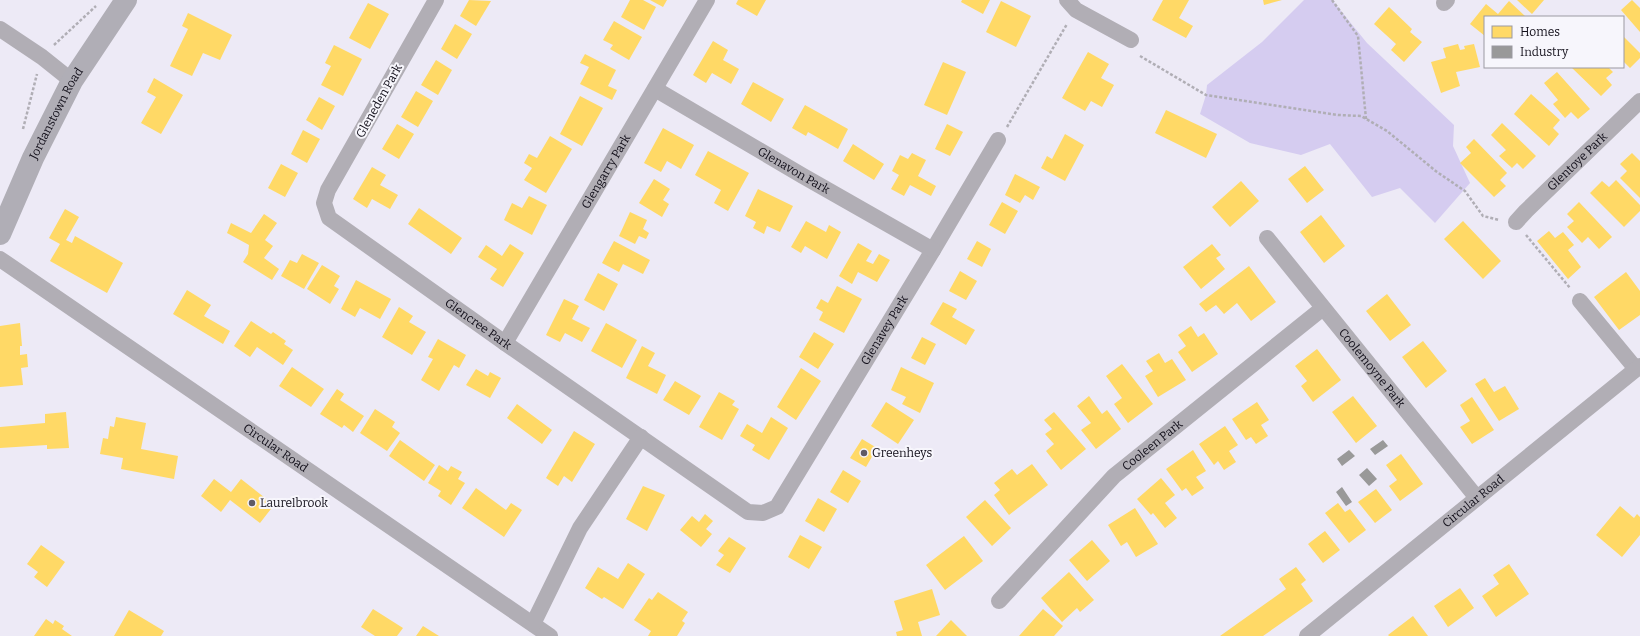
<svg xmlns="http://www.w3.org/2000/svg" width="1640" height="636" font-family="Bitter,serif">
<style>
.green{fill:#d5ccf0}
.homes{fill:#ffd966}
.industry{fill:#999}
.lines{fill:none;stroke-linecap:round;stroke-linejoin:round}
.path{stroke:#b0aeb5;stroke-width:2.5;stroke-dasharray:3 2;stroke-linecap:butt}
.street{stroke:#b1aeb5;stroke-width:16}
.secondary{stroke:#b0aeb6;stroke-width:22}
.poi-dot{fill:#5e5b66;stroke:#f7f6fc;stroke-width:1.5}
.labels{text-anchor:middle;stroke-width:4;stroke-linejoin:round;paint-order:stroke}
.street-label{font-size:12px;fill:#110e19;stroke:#f7f6fc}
.poi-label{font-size:12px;fill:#110e19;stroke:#f7f6fc;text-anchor:start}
</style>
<rect width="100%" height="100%" fill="#edeaf6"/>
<path class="green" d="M1304 0H1332L1367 43 1454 125 1453 146 1470 183 1435 223 1400 188 1372 197 1330 144 1301 155 1250 143 1200 114 1206 95 1207 85 1262 42Z"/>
<path class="homes" d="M469 0 491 1 476 26 460 16Z
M630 0H643L656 7 644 30 621 17Z
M650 0H667L663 7Z
M738 0H766L757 16 736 4Z
M962 0H990L983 14 961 2Z
M1163 0H1189L1179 18 1193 26 1186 38 1152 20Z
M1263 0H1282L1264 5Z
M1517 0H1544L1532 14Z
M1632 0 1640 8V32L1621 10Z
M1001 1 1031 16 1016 47 986 32Z
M1509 1 1526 17H1485V36L1470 24 1486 4 1498 14Z
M368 3 389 14 370 49 349 38Z
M1389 7 1412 29 1410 32 1422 42 1404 62 1391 50 1396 44 1374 24Z
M188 13 232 35 220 60 203 53 192 76 170 66 188 29 182 26Z
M614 21 642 37 629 60 610 49 613 45 603 40Z
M455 24 472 34 457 59 441 49Z
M1623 36 1640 53V58L1630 68 1623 61Z
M713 41 728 50 723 60 739 69 731 84 712 73 706 83 693 75Z
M1458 44 1460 50 1465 49 1464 46 1474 44 1480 67 1456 72 1460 86 1441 93 1431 62 1446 58 1443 48Z
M334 45 362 59 343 96 321 85 331 66 325 63Z
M1088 52 1109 64 1101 78 1114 85 1102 107 1091 101 1085 111 1062 98Z
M585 54 616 70 608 86 617 90 612 100 580 84 589 67 580 63Z
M436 60 452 70 438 95 421 85Z
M943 62 966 72 947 115 924 105Z
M1571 67H1608L1613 72 1606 78 1612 85 1601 96Z
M1557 72 1590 109 1578 119 1571 112 1565 118 1553 104 1558 100 1544 83Z
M154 78 183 95 161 134 141 123 156 97 147 92Z
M753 82 784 99 771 122 741 104Z
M416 91 433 101 418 127 401 117Z
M1531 94 1560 120 1553 128 1559 134 1549 146 1514 114Z
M580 96 603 108 582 146 560 134Z
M319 97 335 106 322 130 306 120Z
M805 105 848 129 838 149 808 132 806 136 792 128Z
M1166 110 1217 134 1206 158 1155 133Z
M1502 123 1536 156 1523 169 1517 163 1512 168 1499 156 1506 150 1491 135Z
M397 124 414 134 399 159 382 149Z
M947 124 963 132 950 156 935 149Z
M663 128 694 145 681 169 667 161 661 172 644 163Z
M303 130 320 139 307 163 291 154Z
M1065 134 1084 145 1065 181 1041 168 1047 156 1052 159Z
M550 136 572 149 546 193 524 180 532 168 524 163 529 154 537 158Z
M1474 139 1507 173 1500 180 1506 186 1494 197 1460 163 1471 153 1466 147Z
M853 144 884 164 874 180 843 161Z
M708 151 749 173 728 211 714 203 721 190 695 175Z
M912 153 926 160 918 176 936 186 931 196 910 185 904 196 891 189 899 175 892 171 900 155 908 159Z
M1632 153 1640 161V198L1620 178 1627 171 1620 164Z
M281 164 298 173 285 197 268 188Z
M1305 166 1324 190 1307 203 1288 179Z
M372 167 386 175 380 185 398 195 390 209 372 199 367 208 353 199Z
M1015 174 1040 187 1033 200 1025 195 1020 203 1005 195Z
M654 179 670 189 663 200 669 204 662 217 639 203Z
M1616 180 1640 205V211L1624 227 1590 193 1602 181 1609 187Z
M1241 181 1259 201 1230 227 1212 207Z
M758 189 793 206 780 232 767 226 764 234 753 228 756 222 745 216Z
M529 196 547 205 532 235 504 220 512 203 522 208Z
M1002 202 1018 211 1005 234 989 225Z
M1579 202 1612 237 1599 249 1588 237 1582 243 1567 227 1574 221 1567 214Z
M419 208 462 238 451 254 408 224Z
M65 209 79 217 66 240 72 243 75 236 123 263 107 293 50 261 60 244 49 238Z
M630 212 647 220 643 229 649 233 646 239 639 236 635 244 619 236Z
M264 214 277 223 265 240 273 246 264 258 279 269 272 280 243 262 248 254 249 245 227 233 231 223 251 233Z
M1321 215 1345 246 1324 263 1300 232Z
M806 221 826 232 829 225 841 232 827 259 805 246 801 253 791 247Z
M1463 221 1501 261 1483 279 1444 239Z
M1549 231 1555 238 1563 232 1574 245 1568 250 1581 267 1568 279 1537 241Z
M614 241 650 260 643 274 623 264 619 272 602 263Z
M977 241 991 249 982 267 967 259Z
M858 243 872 251 866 261 873 264 879 254 890 260 877 282 858 272 852 284 839 276Z
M510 244 524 253 503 287 490 279 497 269 478 257 486 245 502 256Z
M1212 244 1221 255 1216 258 1225 269 1201 289 1183 267Z
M302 254 319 263 304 289 281 276 290 260 297 263Z
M322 265 340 276 334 286 339 289 330 304 307 289Z
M1249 266 1276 302 1251 321 1237 303 1224 314 1216 305 1206 312 1199 304Z
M960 271 977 281 966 300 949 291Z
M1626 272 1640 291V315L1619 330 1594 297Z
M598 273 618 284 604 311 584 300Z
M356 280 391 299 380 319 360 308 355 317 341 309Z
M837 286 862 299 844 333 819 320 823 312 816 308 821 299 828 303Z
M187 290 211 305 204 316 230 331 223 344 173 314Z
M1387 294 1411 325 1390 341 1366 311Z
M564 299 579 306 572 319 590 328 582 342 565 333 560 342 546 335Z
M943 302 957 309 952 317 975 330 966 345 930 324Z
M399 307 413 316 409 322 426 332 412 355 382 337Z
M251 321 271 334 273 332 286 341 284 344 293 350 283 365 257 347 250 357 234 346Z
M20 323 22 346H20V355L27 354 28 367 21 368 23 385 0 387V326Z
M606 323 637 340 622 368 591 351Z
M1191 326 1198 337 1204 333 1218 354 1192 372 1178 352 1186 346 1178 335Z
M814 332 834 344 818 369 799 357Z
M922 337 936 344 925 365 911 358Z
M438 339 466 355 459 368 454 365 439 391 421 380 433 359 428 357Z
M1423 341 1447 371 1426 388 1402 357Z
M642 346 655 353 648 366 666 375 657 394 626 378Z
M1317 349 1341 380 1313 402 1301 386 1307 381 1295 366Z
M1159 353 1165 363 1172 359 1186 380 1158 397 1145 376 1153 371 1146 361Z
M1122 364 1153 404 1128 423 1114 404 1122 398 1106 376Z
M292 367 324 389 311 407 279 386Z
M901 367 934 383 920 413 902 404 906 397 891 390Z
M801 368 821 381 796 420 777 407Z
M476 369 488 376 490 372 501 378 490 398 466 385Z
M1485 378 1494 392 1505 386 1519 409 1499 421 1475 384Z
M675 381 701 396 689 415 663 400Z
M337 389 344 394 340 400 364 416 353 432 344 425 342 428 320 414Z
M719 392 735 401 732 405 739 409 722 440 699 427Z
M1089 396 1102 414 1107 410 1121 429 1096 449 1081 430 1091 423 1077 406Z
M1353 396 1377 426 1356 443 1332 412Z
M1472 397 1494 430 1472 444 1460 427 1470 421 1460 405Z
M886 402 914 420 898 444 871 426Z
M1257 402 1269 420 1261 425 1268 436 1256 444 1251 437 1246 440 1232 419Z
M517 404 552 430 542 444 507 418Z
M375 409 395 422 392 427 400 433 387 451 360 433Z
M66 412 69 448 47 449V445L0 448V427L45 423V414Z
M1054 412 1086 449 1061 470 1046 451 1054 444 1045 434 1052 429 1044 420Z
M116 417 146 423 141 449 178 456 174 479 121 469 123 458 100 454 103 438 108 439 110 426 114 427Z
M771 417 788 428 769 460 752 450 755 445 740 436 747 424 762 433Z
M1225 426 1238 445 1229 451 1236 462 1224 470 1218 461 1214 465 1199 444Z
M574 431 595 444 572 482 564 476 558 486 546 478Z
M862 439 877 448 866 467 850 458Z
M400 440 435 465 424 481 389 456Z
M1193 450 1206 471 1196 477 1204 488 1192 496 1186 488 1182 491 1166 469Z
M1401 454 1423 484 1400 501 1389 486 1397 480 1386 465Z
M1032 464 1048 485 1009 515 994 495 1000 490 994 483 1012 469 1017 475Z
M439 465 448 471 451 466 462 472 458 479 465 483 451 505 438 496 441 491 428 483Z
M843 470 861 481 848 503 830 492Z
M1161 478 1175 495 1165 503 1177 518 1165 528 1153 513 1151 515 1137 499Z
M214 479 231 492 241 479 274 505 260 523 230 500 221 512 201 496Z
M643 486 665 495 647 531 626 519Z
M476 488 506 510 511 503 522 510 504 537 462 508Z
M1376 489 1392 510 1375 523 1358 502Z
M818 498 837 509 824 532 805 521Z
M985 500 1011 528 992 546 966 517Z
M1338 503 1345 512 1350 509 1366 530 1349 543 1325 513Z
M1620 506 1634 518 1637 514 1640 517V535L1622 557 1596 535Z
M1135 508 1158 544 1136 557 1127 542 1121 546 1108 525Z
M705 514 713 521 706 529 712 534 701 547 680 530 692 516 699 522Z
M1325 531 1340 550 1323 563 1308 544Z
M800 535 822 547 809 569 788 557Z
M964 536 983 561 945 590 926 565Z
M729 537 746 548 730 573 716 565 724 555 718 551Z
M1092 540 1110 561 1087 581 1069 560Z
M41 545 65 562 47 587 34 577 38 572 27 564Z
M628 563 645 574 623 609 604 597 602 599 585 588 598 567 618 579Z
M1509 564 1529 594 1496 617 1482 596 1499 584 1493 575Z
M1296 567 1306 580 1301 584 1313 601 1263 636H1220L1286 589 1279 579Z
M1069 572 1094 600 1080 612 1077 608 1062 622 1041 598Z
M1460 588 1474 608 1448 627 1434 606Z
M932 589 940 615 918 622 922 636H897L896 632 903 630 894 601Z
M658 592 688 612 682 621 685 623 677 636H648L651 631 634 620 649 598 652 600Z
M373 609 403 628 397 636H375L361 627Z
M1043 609 1063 626 1054 636H1019Z
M129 610 164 631 161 636H114Z
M1413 616 1428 636H1389L1388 635Z
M46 619 53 624 55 620 64 626 62 629 72 636H34Z
M951 620 967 636H936Z
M423 626 439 636H416Z"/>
<path class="industry" d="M1383 440 1388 446 1375 455 1370 449Z
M1349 450 1355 456 1342 466 1337 459Z
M1367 468 1377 479 1369 486 1359 475Z
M1342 487 1352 502 1346 506 1336 492Z"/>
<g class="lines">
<path class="path" d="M1332 0 1358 36 1366 119
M54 45 96 6
M1140 56 1206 95 1338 115 1361 116 1387 131 1437 172 1465 191 1483 216 1499 220
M1007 127 1067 24
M23 129 37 74
M1526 235 1570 288"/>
<g class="street">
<path id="s1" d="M436 0 328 190 324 203 329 218 505 343 748 512 763 513 777 507 933 250 998 140"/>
<path d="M1067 0 1076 10 1131 40"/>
<path d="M1444 3 1447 0"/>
<path d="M0 29 42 57 72 81"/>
<path id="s2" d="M655 89 803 176 933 250"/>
<path id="s3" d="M1516 222 1526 211 1640 101"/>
<path id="s4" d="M1267 238 1477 498"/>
<path id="s5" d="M0 259 550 636"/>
<path d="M1580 301 1636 369"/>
<path id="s6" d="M505 343 707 0"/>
<path id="s7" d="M999 601 1114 476 1323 308"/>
<path d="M533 624 580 528 641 437"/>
<path id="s8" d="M1307 636 1640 366"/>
</g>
<path class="secondary" id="s9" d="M0 234 33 158 72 81 126 0"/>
</g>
<g class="poi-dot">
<circle cx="864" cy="453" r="4"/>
<circle cx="252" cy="503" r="4"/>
</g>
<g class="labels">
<g class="street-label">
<text transform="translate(379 101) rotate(-61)" y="4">Gleneden Park</text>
<text dy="4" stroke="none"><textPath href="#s9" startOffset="133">Jordanstown Road</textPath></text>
<text dy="4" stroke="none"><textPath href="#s3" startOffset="86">Glentoye Park</textPath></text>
<text dy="4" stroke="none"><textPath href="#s2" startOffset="161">Glenavon Park</textPath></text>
<text dy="4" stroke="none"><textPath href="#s6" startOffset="199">Glengarry Park</textPath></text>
<text dy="4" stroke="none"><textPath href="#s1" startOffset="431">Glencree Park</textPath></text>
<text dy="4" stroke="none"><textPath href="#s1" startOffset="997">Glenavey Park</textPath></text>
<text dy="4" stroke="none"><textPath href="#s4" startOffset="167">Coolemoyne Park</textPath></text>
<text dy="4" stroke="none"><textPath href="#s7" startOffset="219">Cooleen Park</textPath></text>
<text dy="4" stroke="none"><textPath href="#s5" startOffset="334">Circular Road</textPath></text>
<text dy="4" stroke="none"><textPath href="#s8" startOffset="214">Circular Road</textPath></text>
</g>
<g class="poi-label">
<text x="872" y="457">Greenheys</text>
<text x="260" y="507">Laurelbrook</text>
</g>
</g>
<rect x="1484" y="16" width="140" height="52" fill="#f7f6fc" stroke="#9b99a1"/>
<rect x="1492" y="26" width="20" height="12" fill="#ffd966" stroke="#9b99a1"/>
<text x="1520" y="36" font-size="12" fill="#110e19">Homes</text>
<rect x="1492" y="46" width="20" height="12" fill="#999999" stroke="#9b99a1"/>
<text x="1520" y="56" font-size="12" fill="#110e19">Industry</text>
</svg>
